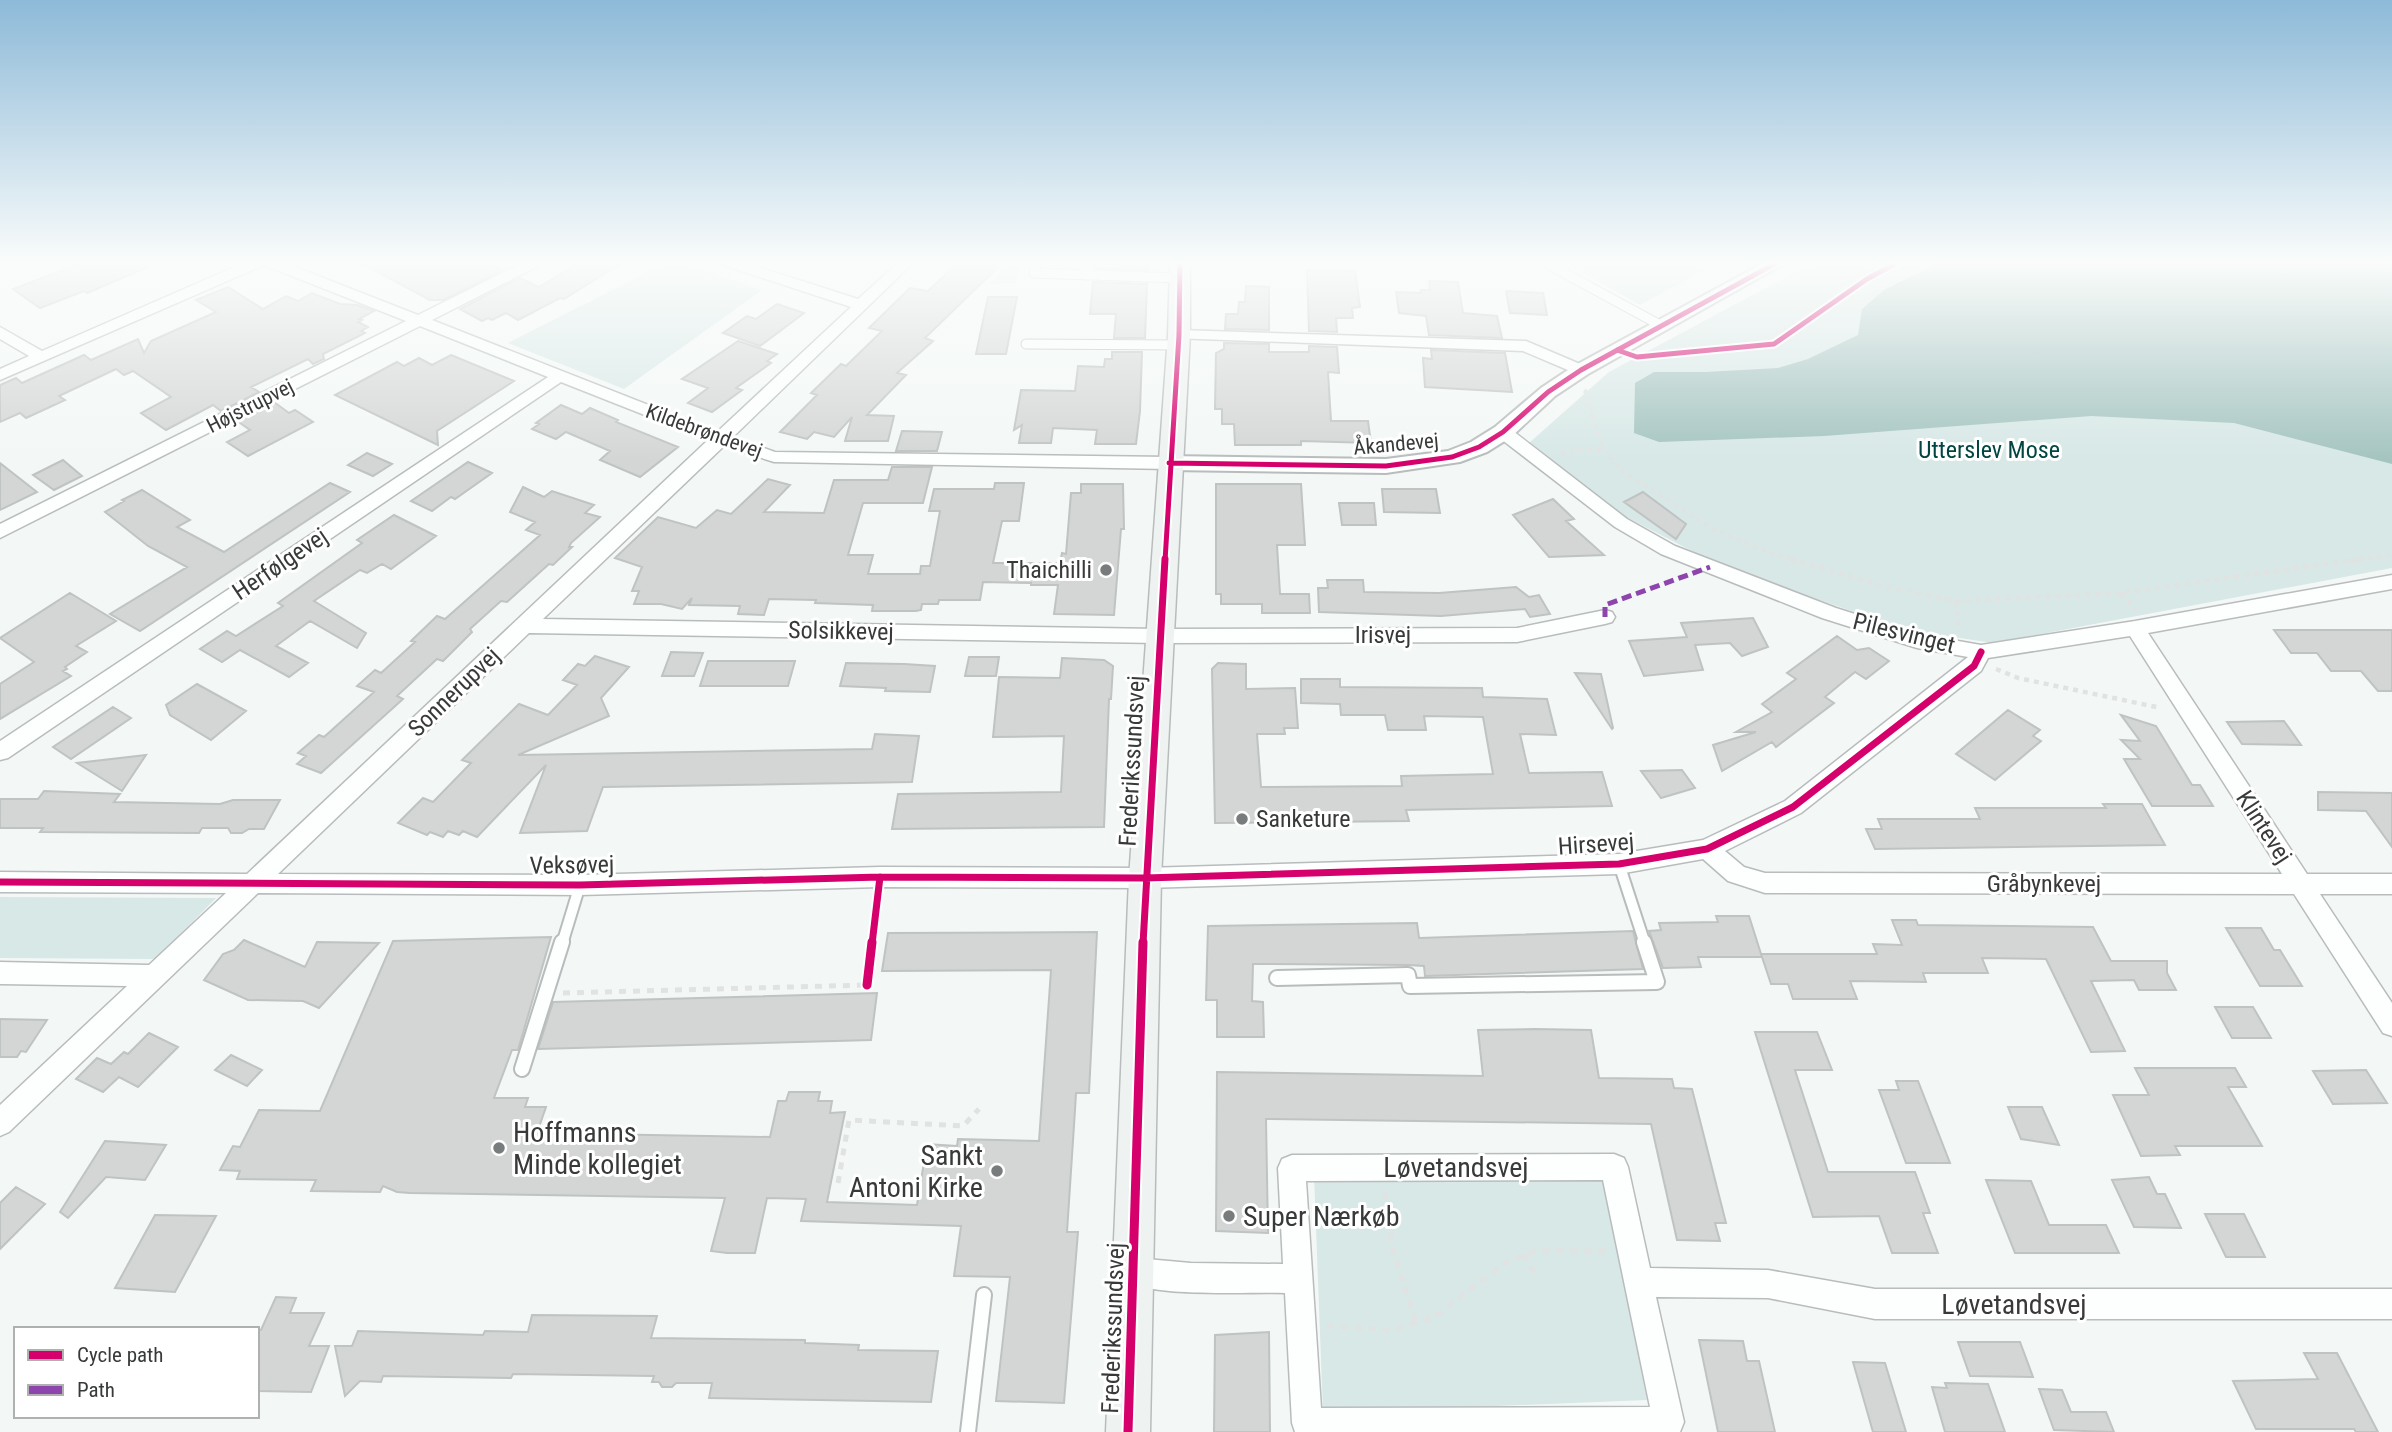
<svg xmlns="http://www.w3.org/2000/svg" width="2392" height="1432" font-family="'Roboto Condensed',sans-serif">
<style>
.green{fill:#d7e8e6}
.water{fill:#a4c4c0}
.building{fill:#d3d6d5;stroke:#bfc3c2;stroke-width:2}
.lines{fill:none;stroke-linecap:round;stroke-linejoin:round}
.service-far2-casing{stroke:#b9bcbc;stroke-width:11}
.service-far1-casing{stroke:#b9bcbc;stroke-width:14}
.service-casing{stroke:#b9bcbc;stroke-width:18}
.minor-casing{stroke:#b9bcbc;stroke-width:3}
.tertiary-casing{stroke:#b9bcbc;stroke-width:4}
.secondary-casing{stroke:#b9bcbc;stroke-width:3}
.path-far2{stroke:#e1e2e2;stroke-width:3.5;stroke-dasharray:4.5 4.5;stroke-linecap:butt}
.path-far1{stroke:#e1e2e2;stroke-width:4.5;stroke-dasharray:5 5;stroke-linecap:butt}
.path{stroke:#e1e2e2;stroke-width:5;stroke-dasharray:7 7;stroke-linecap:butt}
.service-far2{stroke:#fdfefe;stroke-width:9}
.service-far1{stroke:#fdfefe;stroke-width:10}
.service{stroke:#fdfefe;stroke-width:14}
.minor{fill:#fdfefe;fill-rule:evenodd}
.tertiary{fill:#fdfefe;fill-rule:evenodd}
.secondary{fill:#eef2f1;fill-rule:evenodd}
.quiet{stroke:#8e44ad;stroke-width:5;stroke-dasharray:10 5;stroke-linecap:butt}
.cycleway-far2-casing{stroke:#fff;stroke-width:9}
.cycleway-far1-casing{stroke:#fff;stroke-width:11}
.cycleway-casing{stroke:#fff;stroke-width:13}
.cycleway-far2{stroke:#d6006c;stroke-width:5}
.cycleway-far1{stroke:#d6006c;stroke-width:7}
.cycleway{stroke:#d6006c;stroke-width:9}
.poi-dot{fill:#797c7c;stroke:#fff;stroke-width:2.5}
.labels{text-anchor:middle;stroke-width:6;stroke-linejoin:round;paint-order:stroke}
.far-street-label{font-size:21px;fill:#383a3a;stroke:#fff}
.park-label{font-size:24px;fill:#014642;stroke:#fff}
.street-label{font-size:24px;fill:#383a3a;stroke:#fff}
.poi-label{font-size:24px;fill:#383a3a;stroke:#fff;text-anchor:end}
.near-poi-label{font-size:28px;fill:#383a3a;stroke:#fff;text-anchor:start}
.near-street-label{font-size:28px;fill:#383a3a;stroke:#fff}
</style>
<rect width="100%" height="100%" fill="#f3f8f7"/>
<path class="green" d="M669,261h7l86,29 -138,99 -116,-46z
M1011,261h19l-1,5 -8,2 -5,15 -26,1z
M1563,261h158l-81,44z
M1816,261h576v307l-399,75 -86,-13 -184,-63 -97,-50 -97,-74 80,-71z
M0,897l216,1 -60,61 -156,-1z
M1314,1175l291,4 42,221 -324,13z"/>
<path class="water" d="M1942,261h450v203l-158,-41 -143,-7 -267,20 -165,6 -25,-9 1,-50 19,-11h51l73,-4 30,-9 50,-24 4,-26 22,-19z"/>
<path class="building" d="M87,261h75l-75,32 -3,-2 -44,17 -27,-19z
M357,261h124l21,9 -59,30h-13z
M582,261h43l-61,38 -4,-1 -42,22 -12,-7 -14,7 -4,-2 -6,3 -22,-12 60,-31 19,9z
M960,261h13l25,6 -73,71 8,3 -36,32 9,2 -39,40 27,1 -6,25h-43l7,-24 -18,20 -20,-5 -7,7 -27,-7 37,-37 -6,-2 30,-29 5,2 36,-35 -13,-3 41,-40 18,3z
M1096,261h53l-1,9 -53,-2z
M1307,270l48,1 5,36 -8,1 1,10h-17l1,14 -28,-1z
M1429,281l29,1 5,31 34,3 5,22 -73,-3 -3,-19 -27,-3 -3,-21 25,1v-3h9z
M1093,282l54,2 -2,54h-31l2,-24h-26z
M1246,286l23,1v43l-44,-1 1,-15h12l1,-12h6z
M228,287l35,22 23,-13 12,5 14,-8 28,11 17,1 17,6 -15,8 3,1 -4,2 10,5 -7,4 4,2 -42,21 1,5 -11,5 -5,-5 -57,28 8,5 -38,19 -8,-6 -47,25 -25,-17 30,-16 -38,-26 -9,4 -8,-6 -57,27 6,4 -39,18 -6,-5 -20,9v-37l16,-7 6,5 62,-28 7,5 47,-21 6,14 7,-12 65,-29 -20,-12z
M1506,291l37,2 4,22 -37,-2z
M988,297h29l-11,57h-30z
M777,304l27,9 -44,33 -37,-13 24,-17 9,3z
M738,341l39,13 -10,7 4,2 -35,25 6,2 -30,22 -24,-9 20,-15 -26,-9z
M1224,343l45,1v8h40v-6l28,1 2,26 -11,-1 3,49h37l3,22 -70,-2v4h-66l-1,-21h-12v-15h-7l1,-56 8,-4z
M1431,350l74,3 7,39 -87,-5 -2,-29 9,1z
M1112,352h30l-2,59 -4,33h-41l2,-14 -44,-2 -2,15h-32l3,-18 -8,5 7,-40 54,1 3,-25 26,1 1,-8h7z
M451,355l63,26 -77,50 1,14 -103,-50 62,-33 7,4 15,-8 13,7z
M274,402l15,11 6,-3 18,12 -65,34 -21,-14 23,-12 -13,-9z
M561,405l21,9 8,-6 28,12 -2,2 62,25 -38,30 -40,-17 10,-9 -44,-19 -10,7 -24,-10 7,-5 -3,-1z
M902,431l40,1 -5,19h-41z
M367,453l25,11 -19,12 -25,-11z
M63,460l19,16 -28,14 -21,-15z
M468,462l24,11 -37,26 -4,-2 -19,14 -21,-10z
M0,463l37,29 -37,18z
M892,467h40l-9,36h-60l-15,52h25l-5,19h52l1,-8h9l10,-55h-11l5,-22h60l1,-6h29l-5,38h-17l-9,42h67l2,-10 4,1 5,-61h10v-9h42l1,45h-3l-7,86 -60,-1 4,-29h-27v-2l-48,-1 -3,18h-41l-1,4h-16l-1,6 -5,1h-44l1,-6 -58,-2 1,-3 -47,-1 -5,16 -26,-1 2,-8 -51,-1 3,-7 -10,11 -21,-5h-27l5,-13h-7l10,-24 -27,-9 43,-41 38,11 21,-18 14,4 37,-35 22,6 -26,27 60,1 10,-33h54z
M330,483l20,9 -210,139 -30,-17 77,-47 -39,-21 -43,-34 19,-11 -2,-1 20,-10 48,30 -13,7 47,25z
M1216,484h85l4,61h-28l3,49h29l1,19h-48v-9h-41v-10h-5z
M523,487l21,10 8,-6 42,14 -9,8 15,4 -29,26 -2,4h3l-19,18 -4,-1 -42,38 -6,-1 -31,28 2,3 -29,29 -6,-2 -40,37 6,3 -82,74 -24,-9 9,-8 -8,-3 21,-18 5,2 50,-45 -17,-6 18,-16 6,3 34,-31 -4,-1 26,-25 8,3 95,-84 -14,-5 9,-8 -25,-10z
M1382,489h54l4,24 -56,-1z
M1643,492l43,32 -10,15 -52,-37z
M1553,499l21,20 -8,2 38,34 -55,2 -36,-42z
M1339,503h35l2,22h-34z
M394,515l42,21 -45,33 -9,-5 -15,9 -7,-3 -46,31 52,32 -9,15 -47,-27 -34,25 32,17 -19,14 -49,-27 -18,12 -22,-13 27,-18 9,5 47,-30 -5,-3 84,-60 -5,-3z
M1327,580h36l1,12 75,1 77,-6 13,10 10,-2 11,19 -20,3 -5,-8 -84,7 -122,-4 -1,-24h10z
M70,593l46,28 -40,25 11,6 -22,15 2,2 -4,2 8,5 -71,43v-35l34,-22 -34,-24z
M1753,618l15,29 -26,9 -12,-13 -35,2 8,25 -59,6 -15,-35 58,-4 -6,-14z
M2274,630h118v61h-14l-17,-20h-30l-14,-18h-26z
M1837,636l20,14 12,-2 20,13 -23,18 -11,-7 -30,25 9,6 -58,44 -4,-5 -50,29 -9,-26 43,-13h-20l36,-20 -10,-8 34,-25 -9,-6z
M671,652l32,1 -9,23h-32z
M595,656l34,11 -28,31 8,18 -91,39 354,-6 3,-15 44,2 -7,46 -309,5 -16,44 -67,2 26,-68 -69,72 -14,-6 -4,4 -11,-4 -5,6 -13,-5 -3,3 -29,-12 25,-25 10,4 38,-39 -9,-3 57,-56 29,11 29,-30 -14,-5 15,-16 7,2z
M969,657h30l-3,19h-31z
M1062,658l42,2 9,6 -2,33h-2l-5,128 -212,2 6,-35 163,-2 3,-56 -71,1 6,-60 61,1z
M708,661h87l-7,25h-88z
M846,663l58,1 31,2 -5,26 -45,-1 1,-3 -46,-2z
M1218,663l28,1v25l49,-1 3,40h-14l1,6h-28l4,53 141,-1 -1,-10 92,-2 -10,-57 -59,-1 2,14h-38l-3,-15h-44l-1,-11 -39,-1v-24h39v8l142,1 1,9 64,2 9,36 -36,-1 9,39 73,-1 10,34 -206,4 3,11 -194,2 -3,-154z
M1575,673l26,1 12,54 -1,1z
M197,684l49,27 -35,29 -41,-25 -4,-10z
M113,707l18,11 -60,41 -18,-12z
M2008,710l32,20 -7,6 8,5 -46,39 -39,-26z
M2121,715l35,11 36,59h8l13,21h-61l-28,-47h16l-19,-19 19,1z
M2284,721l17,24 -59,-1 -15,-22z
M146,755l-24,36 -45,-28z
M1682,770l13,18 -34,10 -20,-27z
M44,791l76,3 -6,8 106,2 13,-4h47l-16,29h-15l-7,4h-11l-3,-5h-26l-3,5 -159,-1 3,-4h-43v-29h38z
M2318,792l74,1v54l-26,-36 -48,-1z
M2103,804h39l23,41 -290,4 -9,-20h16l-4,-10h102l-5,-11h131z
M1716,916h33l13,41h-64l3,10 -38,1 -14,-37 12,-1 -2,-7 59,-1z
M1892,920h24l2,5 175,2 18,34h56v12l9,17h-37l-5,-10 -43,1 34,70 -34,1 -45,-93 -64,-1 6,15h-65l3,9 -76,-1 7,18h-64l-5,-15h-17l-10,-30h116l-4,-10 29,1z
M1417,923l2,15 214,-7 10,38 -218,7 -1,-10 -16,-1 -155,-1 -1,37 11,1 1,35h-47v-37h-11l2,-74z
M2226,928h35l13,22h6l22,36h-42z
M1097,932l-8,161h-13l-1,17 -8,122h11l-14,171 -68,-2 14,-124 -56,-1 7,-50 -160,-5 5,-22 -39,-1 -12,55h-28l-16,-2 14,-53 -315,-5 -13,-1 -14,-6 -3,6 -69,-1 5,-11 -79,-1 3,-8 -20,-1 13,-24 7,1 19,-37 61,1 73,-170 158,-4 -33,113h-6l-18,48h34l-3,9h21l-9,26 233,4 8,-36h8l3,-9h31l-2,9h14l-2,12 15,-1 -18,90 90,3 10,-61 30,2 1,-7 81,2 12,-171 -169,1 6,-38z
M244,940l61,27 12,-25 62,1 -60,65 -16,-7 -55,-1 -44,-20 19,-26 11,-4z
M877,993l-6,47 -333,9 15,-47z
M2215,1007h38l18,31h-39z
M0,1019l47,1 -21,32 -5,-1 -4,6h-17z
M1535,1029l56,1 8,48 73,1 2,9 18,1 34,134h-11l5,18 -43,-1 -26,-116 -385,-5 2,114 -52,-2 1,-159 266,4 -5,-46z
M1755,1032h62l15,38h-37l33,102h87l15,41h-7l15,40h-46l-13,-37 -66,1z
M149,1033l29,14 -40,40 -19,-10 -16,15 -27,-13 21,-21 14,6 13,-12 4,2z
M231,1055l31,15 -15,16 -32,-16z
M2135,1068h100l11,19h-18l34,59h-87l5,9 -39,1 -28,-61h36z
M2366,1070l21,33 -54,1 -20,-33z
M1896,1081h22l32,82h-44l-27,-73h20z
M2008,1107h34l17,38 -38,-6z
M105,1141l61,4 -21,35 -39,-3 -38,41 -8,-6z
M2149,1177l8,17h8l16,34 -47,-1 -22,-47z
M1986,1180l45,1 18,44h57l13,28h-104z
M16,1187l29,17 -45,45v-46z
M2205,1214h39l21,43h-39z
M155,1215l61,1 -41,76 -60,-4z
M276,1297l20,1 -6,15h34l-15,33h20l-18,46 -54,-1v-61h4z
M532,1315l125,1 -6,22 154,2v3l54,2 -1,5 80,1 -7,51 -222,-4 3,-15h-36l-4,4h-10l-3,-5h-7l2,-6 -141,-2 -2,4 -128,-2 -2,6 -21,-1 -15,15 -10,-50h17l6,-15 125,4 2,-4 43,1z
M1269,1332l1,100h-56l1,-97z
M1699,1340l44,1 4,20h12l16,71h-57z
M1958,1342h62l13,35 -63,-1z
M2304,1353h33l41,79h-22l-2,-3h-98l-23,-48 85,-2z
M1853,1362l32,1 21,69h-33z
M1945,1383l43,1 17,48h-60l-13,-45 15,1z
M2039,1389l23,1 9,22h35l8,20 -60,-2z"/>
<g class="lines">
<defs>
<path id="service-far2" d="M1036,261l-2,12 145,5
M1542,261l118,64
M1086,275l2,-14
M1026,344l152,1"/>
<path id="service-far1" d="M1619,864l26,80
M562,944l18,-59"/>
<path id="service" d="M1277,978l131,-3 2,11 247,-4 -13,-40
M522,1069l40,-127
M968,1432l16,-137"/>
<path id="minor" d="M248,261h32l138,54 108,-54h18l-2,3 -110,56 285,112 134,-125 -131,-43 -2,-3h21l119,38 42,-38h15l-182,176 42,15 394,5 9,6 -9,6 -395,-7 -50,-16 -181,173 616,10 358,-1 88,-18 7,2 3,5 -3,5 -7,2 -88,18 -358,1 -630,-10 -251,241 302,1 300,-8 265,1 474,-14 84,-14 82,-39 183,-144 -51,-9 -95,-30 -161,-64 -46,-27 -118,-91 -3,-4 3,-4h12l118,91 48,27 161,62 82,26 63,11 154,-24 257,-46v14l-244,44 159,241h85v20h-72l72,109v33l-9,-3 -89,-139 -529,-1 -37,-12 -25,-22 -84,15 -474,14 -265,-1 -300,8 -322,-2 -249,239 -9,4v-31l127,-119 -127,-2v-22l149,3 77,-72 -226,-1v-20l247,2 461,-434 -147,-58 -553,376 -8,2v-19l548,-364 -128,-51 -420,212v-14l406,-203 -142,-56 -264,115v-11l29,-13 -29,-17v-12l42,24zM2130,636l152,238 -517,-1 -21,-6 -19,-16 76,-38 180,-142 7,-13z
M1179,330l347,11 61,26 2,3 -8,5 -6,-2 -52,-22 -350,-13 -2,-3z
M1614,1154l10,4 4,9 22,101 118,2 107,19h517v30h-517l-107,-21 -112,-1 28,125 -4,10h-385l-3,-9 -7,-130c-41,-1 -124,4 -160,-11l-4,-10 4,-10 10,-4 56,5 92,1 -5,-96 4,-9 10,-4zM1603,1180l47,227 -329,1 -15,-227z"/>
<path id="tertiary" d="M1767,261h22l-201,113 -33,22 -44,41 -24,15 -27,10 -74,11 -217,-3 -8,-2 -3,-5 3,-5 8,-2 217,3 62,-8 23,-9 24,-15 46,-39 33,-22z"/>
<path id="secondary" d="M1170,261h20v74l-29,543 -11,554h-44l23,-554 39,-543z"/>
</defs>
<use href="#service-far2" class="service-far2-casing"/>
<use href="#service-far1" class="service-far1-casing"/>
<use href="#service" class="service-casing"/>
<use href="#minor" class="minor-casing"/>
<use href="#tertiary" class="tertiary-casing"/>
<use href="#secondary" class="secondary-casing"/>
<path class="path-far2" d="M1661,355c34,-15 71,-4 105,-17 21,-8 36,-24 53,-37 20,-15 42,-28 64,-40
M1587,390l-2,2 17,54 19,24 90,58 56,24 30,9
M1561,454l19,-5 24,1
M2350,561l42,-6"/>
<path class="path-far1" d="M1791,559l88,26 77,16 164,-8 242,-34
M2121,593l15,17
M1956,601l3,30
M1996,669l22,9 143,30"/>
<path class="path" d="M563,993l304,-8
M838,1183l11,-63 114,6 16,-17
M1385,1192l7,55 24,76
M1525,1254l12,26
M1327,1326l66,4 41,-13 71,-54 29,-12h73"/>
<use href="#service-far2" class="service-far2"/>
<use href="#service-far1" class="service-far1"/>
<use href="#service" class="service"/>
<use href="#minor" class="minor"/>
<use href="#tertiary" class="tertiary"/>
<use href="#secondary" class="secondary"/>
<path class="quiet" d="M1605,617v-12l105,-38"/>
<defs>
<path id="cycleway-far2" d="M1617,350l20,7 137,-13 93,-65 33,-18
M1169,463l217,3 66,-9 27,-10 24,-15 45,-40 33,-22 199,-109
M1165,561l14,-226 1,-74"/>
<path id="cycleway-far1" d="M0,882l580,3 300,-8 265,1 474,-14 88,-15 86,-42 181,-141 7,-14
M872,944l8,-67
M1143,944l22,-385"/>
<path id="cycleway" d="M867,985l5,-43
M1128,1432l15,-490"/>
</defs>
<use href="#cycleway-far2" class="cycleway-far2-casing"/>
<use href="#cycleway-far1" class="cycleway-far1-casing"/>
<use href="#cycleway" class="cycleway-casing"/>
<use href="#cycleway-far2" class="cycleway-far2"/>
<use href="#cycleway-far1" class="cycleway-far1"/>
<use href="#cycleway" class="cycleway"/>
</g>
<linearGradient id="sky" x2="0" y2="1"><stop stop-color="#8dbad8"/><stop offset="0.57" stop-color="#fafcfb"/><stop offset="1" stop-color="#fafcfb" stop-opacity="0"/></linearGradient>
<rect width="2392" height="461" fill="url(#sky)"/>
<g class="poi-dot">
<circle cx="1106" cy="570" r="7"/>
<circle cx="1242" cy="819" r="7"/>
<circle cx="499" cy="1148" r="7"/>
<circle cx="997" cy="1171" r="7"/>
<circle cx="1229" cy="1216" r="7"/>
</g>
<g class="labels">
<g class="far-street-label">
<text transform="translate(250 406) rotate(-27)" y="7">Højstrupvej</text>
<text transform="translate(704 431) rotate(20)" y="7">Kildebrøndevej</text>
<text transform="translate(1396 444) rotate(-5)" y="7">Åkandevej</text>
</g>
<g class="park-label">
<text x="1989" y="458">Utterslev Mose</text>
</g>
<g class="street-label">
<text transform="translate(280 564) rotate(-34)" y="8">Herfølgevej</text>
<text transform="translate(841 631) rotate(1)" y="8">Solsikkevej</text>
<text transform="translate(1904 633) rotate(14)" y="8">Pilesvinget</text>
<text x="1383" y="643">Irisvej</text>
<text transform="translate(454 692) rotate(-44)" y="8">Sonnerupvej</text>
<text transform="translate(1132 761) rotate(-87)" y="8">Frederikssundsvej</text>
<text transform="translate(2264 827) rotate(57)" y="8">Klintevej</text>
<text transform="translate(1596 844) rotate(-4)" y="8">Hirsevej</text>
<text transform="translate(572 865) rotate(-1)" y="8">Veksøvej</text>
<text x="2044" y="892">Gråbynkevej</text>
<text transform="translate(1113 1328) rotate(-88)" y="8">Frederikssundsvej</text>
</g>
<g class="poi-label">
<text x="1092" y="578">Thaichilli</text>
<text x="1256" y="827" text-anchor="start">Sanketure</text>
</g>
<g class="near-poi-label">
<text x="513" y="1142">Hoffmanns<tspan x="513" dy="32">Minde kollegiet</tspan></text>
<text x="983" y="1165" text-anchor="end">Sankt<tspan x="983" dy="32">Antoni Kirke</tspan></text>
<text x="1243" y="1226">Super Nærkøb</text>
</g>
<g class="near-street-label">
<text x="1456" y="1177">Løvetandsvej</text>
<text x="2014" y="1314">Løvetandsvej</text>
</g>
</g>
<rect x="14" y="1327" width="245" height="91" fill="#ffffff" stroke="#afb0b0" stroke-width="2"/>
<rect x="28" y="1350" width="35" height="10" fill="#d6006c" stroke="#afb0b0" stroke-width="2"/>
<text x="77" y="1362" font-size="21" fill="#383a3a">Cycle path</text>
<rect x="28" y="1385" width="35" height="10" fill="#8e44ad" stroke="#afb0b0" stroke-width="2"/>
<text x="77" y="1397" font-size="21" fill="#383a3a">Path</text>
</svg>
